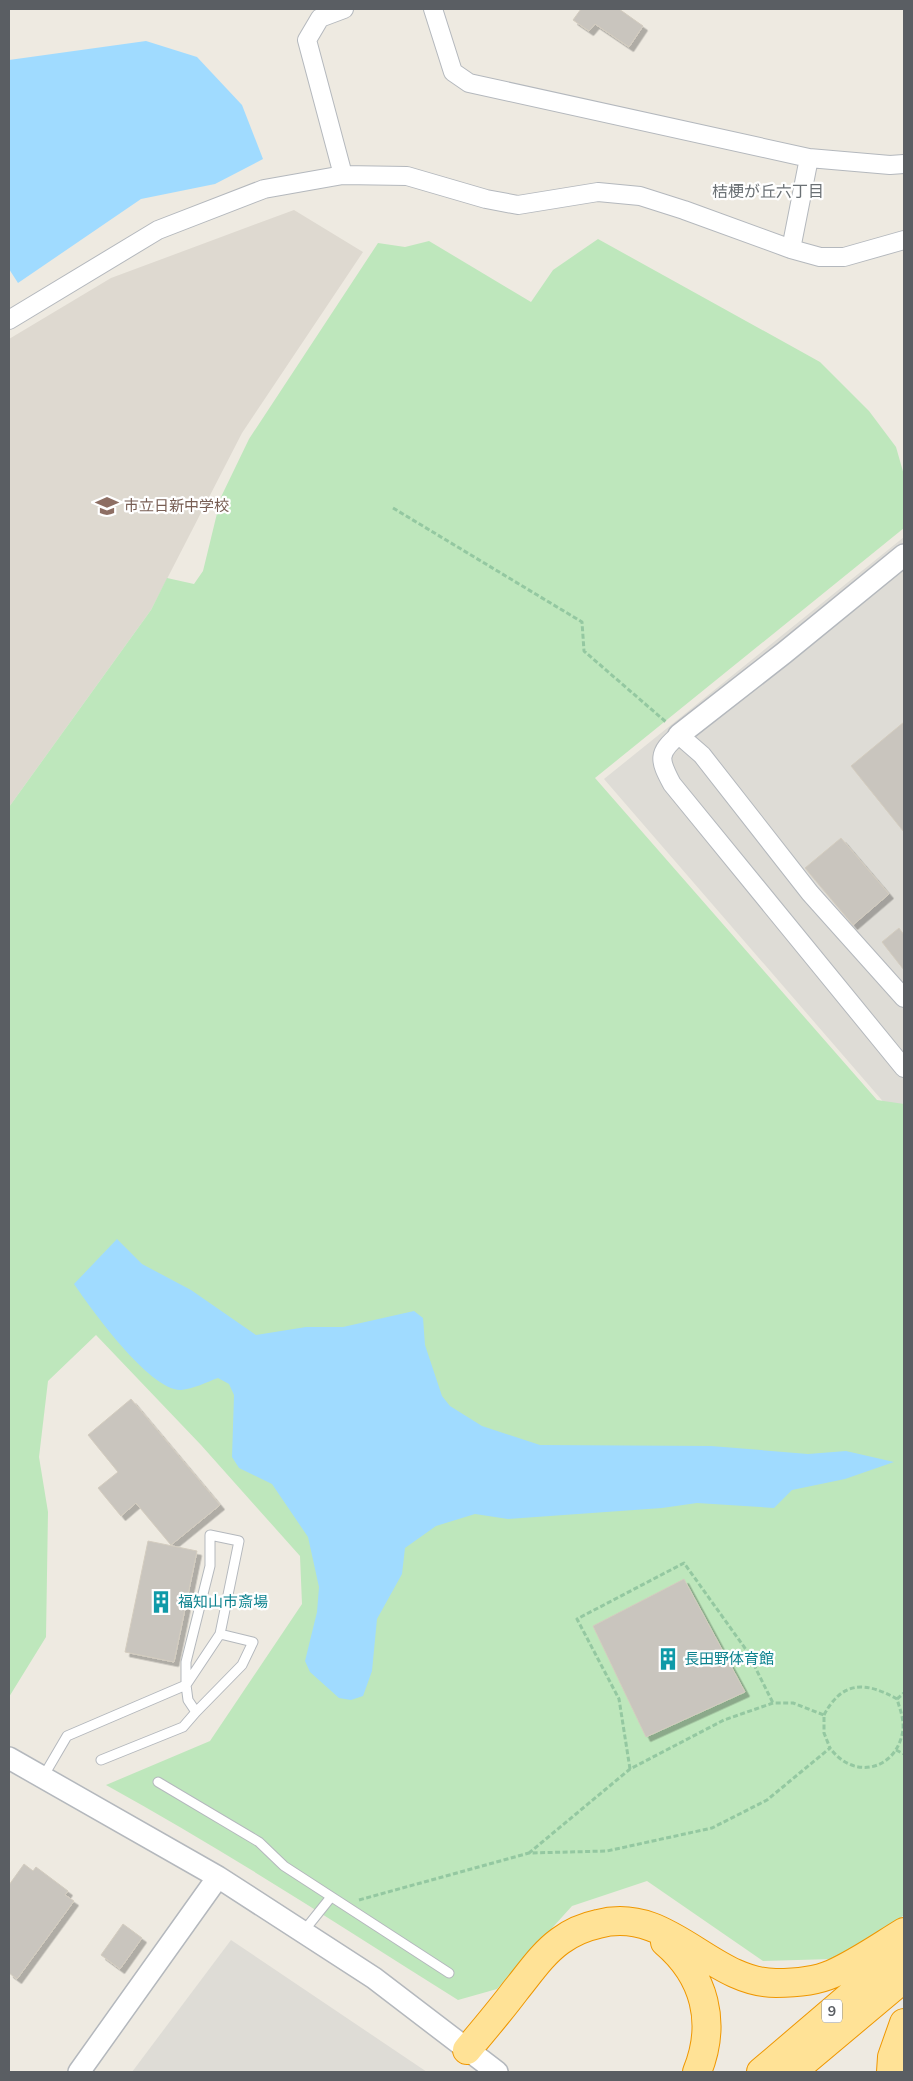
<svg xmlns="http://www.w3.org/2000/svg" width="913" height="2081" font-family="Mulish,'Noto Sans JP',sans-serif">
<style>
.industrial{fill:#dedcd6}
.education{fill:#ded9d0}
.green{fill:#bee7bc}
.water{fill:#a0dbff}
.building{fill:#c9c5be;stroke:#d3ccbf;filter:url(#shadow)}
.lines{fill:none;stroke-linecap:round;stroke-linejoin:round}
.service-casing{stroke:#b4b8bd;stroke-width:11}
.minor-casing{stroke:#b4b8bd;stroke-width:20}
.tertiary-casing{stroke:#b4b8bd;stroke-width:24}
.trunk-casing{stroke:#ef9700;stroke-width:30}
.path{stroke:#94c8a1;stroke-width:3;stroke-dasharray:5 2.5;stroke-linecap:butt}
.service{stroke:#fff;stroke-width:9}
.minor{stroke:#fff;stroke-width:18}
.tertiary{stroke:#fff;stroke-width:21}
.trunk{stroke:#ffe296;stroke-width:28}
.labels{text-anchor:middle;stroke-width:4.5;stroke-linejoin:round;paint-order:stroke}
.shield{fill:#fff;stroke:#8c8e92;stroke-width:1}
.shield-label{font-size:14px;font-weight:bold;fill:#5a5e63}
.education-label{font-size:15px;fill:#785e54;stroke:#fff;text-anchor:start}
.culture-label{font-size:15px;fill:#0d838f;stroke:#fff;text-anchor:start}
.neighbourhood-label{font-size:16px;fill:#6b7175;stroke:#fff}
</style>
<defs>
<filter id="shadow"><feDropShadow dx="4.5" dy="4.5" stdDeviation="0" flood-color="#0004"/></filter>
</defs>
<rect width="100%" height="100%" fill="#eeeae1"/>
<path class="industrial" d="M904,537v567l-11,9 -289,-334z
M231,1940l196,132h-295z"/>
<path class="education" d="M294,210l69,42 -121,181 -91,177 -142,197v-468l102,-61z"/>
<path class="green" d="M598,239l222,123 49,49 27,36 8,28v53l-309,250 282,322 27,4v811l-12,10 -60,34 -69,2 -116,-80 -75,25 -75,83 -39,11c-116,-73 -232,-149 -352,-215l104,-44 92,-137 -2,-48 -99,-111 -105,-110 -48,46 -9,76 9,55 -2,125 -37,60v-890l142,-197 16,-32 27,6 9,-13 18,-74 28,-58 129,-196 27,4 24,-6 102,61 22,-32z"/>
<path class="water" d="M146,41l51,16 45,48 21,54 -48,25 -74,15 -123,84 -9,-14v-209z
M117,1239l25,25 49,26 65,45 50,-8h37l71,-16 9,7 2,27 17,51 8,10 32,20 58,19 171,1 97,8 38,-3 48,11 -49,17 -53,11 -18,18 -77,-5 -35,5 -154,11 -33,-5 -39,12 -31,22 -3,26 -25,45 -5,52 -9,25 -12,4 -12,-2 -29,-26 -5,-11 12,-49 2,-25 -11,-50 -36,-53 -33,-16 -7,-11 2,-62 -5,-11 -11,-6c-11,4 -25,11 -37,12 -31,1 -90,-81 -107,-106z"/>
<path class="building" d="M581,9h38l24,17 -14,21 -34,-23 -6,7 -16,-11z
M904,722v110l-53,-66z
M841,838l48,56 -36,31 -48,-57z
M899,928l5,7v35l-22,-28z
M131,1399l89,106 -49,40 -35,-42 -15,13 -23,-28 20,-16 -30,-37z
M148,1541l49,10 -23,111 -49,-10z
M684,1579l61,113 -99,45 -53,-111z
M24,1864l9,7 3,-4 32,24 -3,4 9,6 -57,78 -8,-6v-88z
M123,1924l19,14 -22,31 -19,-14z"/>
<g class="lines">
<defs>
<path id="service" d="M186,1685v-23l24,-96v-31l29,6 -19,93
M186,1685l34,-51 33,8 -11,23 -46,47
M43,1777l24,-41 119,-51 2,15 8,12 -13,15 -82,33
M158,1782l101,60 25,24 165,107
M303,1932l28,-35"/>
<path id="minor" d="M433,9l20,63 16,11 340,75 81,7 14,-1
M343,175l-36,-135 13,-22 24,-9
M791,249l18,-91
M9,320l149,-90 106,-41 79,-14 64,1 79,23 32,6 80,-13 42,4 44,14 107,39 29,8h24l60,-17
M904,998l-94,-105 -108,-138 -23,-20c-22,18 -20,25 -7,49l232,284"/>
<path id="tertiary" d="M679,735l105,-82 120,-98
M9,1758l209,119 156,101 123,94
M79,2072l139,-195"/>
<path id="trunk" d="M665,1942c40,34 52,81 32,130
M467,2050c16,-19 33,-39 48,-59 14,-17 27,-37 45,-50 12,-9 24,-14 38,-17 71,-19 112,59 178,59 17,0 40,-2 56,-9 25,-11 49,-28 72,-42
M761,2072l143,-122
M792,2072l112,-94
M891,2072l1,-15 12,-34"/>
</defs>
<use href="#service" class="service-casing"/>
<use href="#minor" class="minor-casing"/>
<use href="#tertiary" class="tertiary-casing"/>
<use href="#trunk" class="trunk-casing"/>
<path class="path" d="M393,508l189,114 2,29 82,71
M897,1699l7,-6
M824,1715c18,-34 41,-34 73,-16 3,10 7,20 6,31 -6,40 -49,51 -73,18
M896,1750l8,4
M630,1769l-11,-70 -42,-80 107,-56 63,88 26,52
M359,1900l170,-47 78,-2 105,-23 55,-28 63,-52 -6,-15v-18l-31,-12h-20l-49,17 -94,49 -101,84"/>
<use href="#service" class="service"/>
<use href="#minor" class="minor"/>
<use href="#tertiary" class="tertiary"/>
<use href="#trunk" class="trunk"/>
</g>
<defs>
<symbol id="school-bare" viewBox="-9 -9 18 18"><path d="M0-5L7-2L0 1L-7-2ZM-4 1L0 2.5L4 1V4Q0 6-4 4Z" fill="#8d6e63" stroke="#fff" stroke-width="2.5" paint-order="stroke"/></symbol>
<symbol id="building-bare" viewBox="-9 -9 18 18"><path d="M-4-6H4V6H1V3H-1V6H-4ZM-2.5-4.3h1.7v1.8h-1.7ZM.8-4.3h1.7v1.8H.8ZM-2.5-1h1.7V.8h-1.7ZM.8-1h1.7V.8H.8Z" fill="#0f9aa8" stroke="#fff" stroke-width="2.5" paint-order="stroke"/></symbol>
</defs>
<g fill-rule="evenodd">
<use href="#school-bare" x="91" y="490" width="32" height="32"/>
<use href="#building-bare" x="145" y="1586" width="32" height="32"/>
<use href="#building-bare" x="652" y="1643" width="32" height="32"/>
</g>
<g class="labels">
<rect class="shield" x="822" y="1999.5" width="20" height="23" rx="4"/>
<g class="shield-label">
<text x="832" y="2016">9</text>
</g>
<g class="education-label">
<text x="124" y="511">市立日新中学校</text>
</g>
<g class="culture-label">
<text x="178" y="1607">福知山市斎場</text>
<text x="684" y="1664">長田野体育館</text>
</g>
<g class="neighbourhood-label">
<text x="768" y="197">桔梗が丘六丁目</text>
</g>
</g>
<rect width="913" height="2081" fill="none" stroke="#5a5e63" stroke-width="20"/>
</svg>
